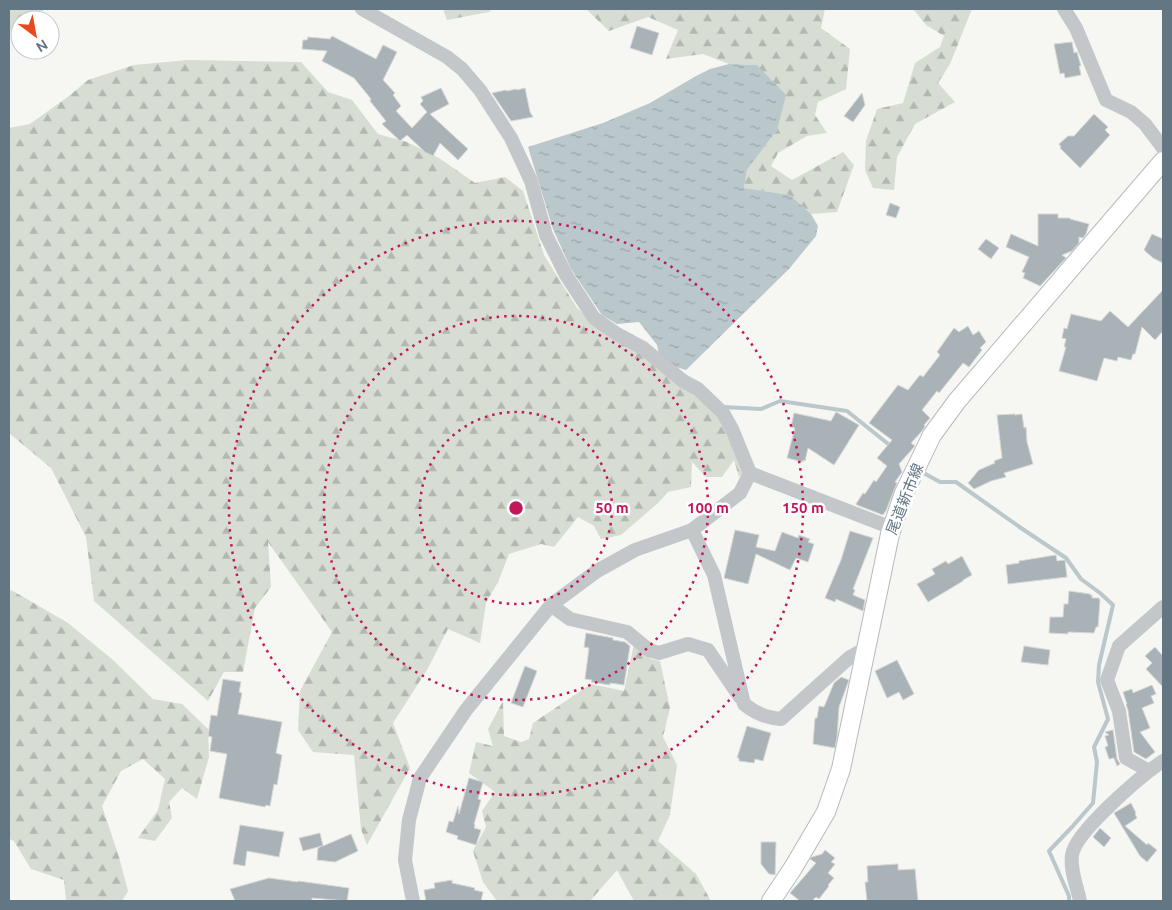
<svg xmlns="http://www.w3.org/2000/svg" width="1172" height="910" font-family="Ubuntu,'Noto Sans JP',sans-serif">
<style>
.forest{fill:url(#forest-firs)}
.water{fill:url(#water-ripples)}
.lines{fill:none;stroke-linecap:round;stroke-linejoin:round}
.stream{stroke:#bac7cb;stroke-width:4}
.building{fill:#a9b2b7;stroke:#d7d7d4}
.major-casing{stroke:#b6babe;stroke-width:20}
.minor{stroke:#c3c7ca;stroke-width:14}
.major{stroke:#fff;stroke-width:18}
.ring{fill:none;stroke:#c2185b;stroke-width:2.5;stroke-dasharray:2.5 5}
.labels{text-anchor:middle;stroke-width:5;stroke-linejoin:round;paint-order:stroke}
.street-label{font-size:15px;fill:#637684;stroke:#fff}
.centre{fill:#c2185b;stroke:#fff;stroke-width:2.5}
.ring-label{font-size:15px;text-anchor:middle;font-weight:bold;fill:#c2185b;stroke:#fff;stroke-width:5;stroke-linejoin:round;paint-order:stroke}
</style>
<defs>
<pattern id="forest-firs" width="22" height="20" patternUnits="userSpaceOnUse" patternTransform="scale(1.25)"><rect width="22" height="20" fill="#d7ddd3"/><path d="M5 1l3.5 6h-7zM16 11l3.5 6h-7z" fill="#b2b8b1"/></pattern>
<pattern id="water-ripples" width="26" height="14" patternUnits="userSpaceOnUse" patternTransform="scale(1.25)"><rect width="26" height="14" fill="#bac7cb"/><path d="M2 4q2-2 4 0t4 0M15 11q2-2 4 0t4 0" fill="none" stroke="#9ba6aa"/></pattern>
</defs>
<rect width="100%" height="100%" fill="#f6f6f2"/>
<path class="forest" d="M9,9h37l-19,11h-7v4l-9,5 -2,7z
M443,9h49l-3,3 -42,8z
M586,9h239l-4,19 29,21 -4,40 -28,13 -3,13 12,18 -20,3 -29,17 -7,13 21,14 51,-28 11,13 -17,47 -26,2 -21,-19 -46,-7 3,-18 30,-40 -20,-65 -28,-1 -26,-10 -37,5 12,-29 -30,-13 -39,14z
M913,9h59l-22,55 -12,19 17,19 -40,22 -18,33 -3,33 -21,-2 -8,-18 1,-29 11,-32 26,-6 12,-40 25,-16 4,-11 -18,-11z
M188,60l113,2 27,30 24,8 26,34 29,8 32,16 36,25 30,-6 18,14 21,64 33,53 35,29 45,25 45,34 49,68 -12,13 -5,-17 -12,17h-16l-14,-15 -1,25 -23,5 -10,11 -37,32 -20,4 -7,-13 -16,-9 -24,30 -13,-3 -32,10 -11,28 -12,21 -6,40 -32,-14 -21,41 -34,53 17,45 -43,77 -6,-16 -7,-74 -41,-3 -15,-22 2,-39 32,-59 -64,-90 3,45 -16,21 -12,64h-19l-16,29 -114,-100 -8,-64 -35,-69 -42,-35v-305l21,-4 39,-28 19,-16 46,-15z
M9,590l4,1 55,32 45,37 40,39 29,5 26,25 1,28 -12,42 -15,-11 -13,14 3,16 -17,23 -17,-3 20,-28 7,-31 -22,-20 -22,12 -19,35 17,51 9,34 -6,10h-56l-2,-21 -33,-11 -17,-28 -5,-2z
M634,644l17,15 9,2 10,47 -7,29 14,28 -7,50 -12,26 38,33 15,27h-77l-17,-31 -27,31h-93l-14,-19 -10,-31 13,-24 -4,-16 13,-19 -26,-19 7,-31 17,4 -5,-17 15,-28 1,35 17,6 8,-3 4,-16 58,-39 33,7z"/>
<path class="water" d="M729,64l28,1 29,30 -9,35 -30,40 -3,18 46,7 21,19 7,12 -2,10 -27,33 -103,101 -25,-8 -4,-17 -18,-23 -22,2 -15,-9 -31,-46 -18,-40 -25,-82 75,-24 47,-20 46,-27 14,-7z"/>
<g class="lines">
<path class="stream" d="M724,407l37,2 19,-8 67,10 45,36
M920,471l20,11h16l65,46 45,30 15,21 19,14 13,12 -14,60 -1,17 10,37 -14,28 3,15 -4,41 -21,24 -23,24 20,45v5"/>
</g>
<path class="building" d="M637,26l22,7 -7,22 -22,-7z
M332,36l44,23 7,-14 14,7 -14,28 12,13 -2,2 8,11 -5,5 16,17 15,-16 -7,-8 3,-3 -2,-4 20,-9 8,16 -19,10 38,35 -10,11 -18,-17 -7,13 -8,-4 -18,-17 -7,6 -18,-17 4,-3 -16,-20 1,-2 -17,-21 -32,-17 5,-10 -25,-2 1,-9h4l1,-3 22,2z
M1072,42l2,11 3,-1 1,4 3,10h-2l2,9 -16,3 -1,-5 -4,1 -6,-30z
M525,88l5,24 3,5 -22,4 -19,-28 14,-3 1,1 9,-2 1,1z
M862,93l3,12 -12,17 -9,-6z
M1094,114l14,13 -3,3 5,5 -30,33 -20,-20 1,-1 -2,-3 9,-8h6z
M890,203l10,4 -4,11 -10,-3z
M1038,214h20v4h12v1l19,5 -3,10 -3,4 -4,-1v6l-7,8 -10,4 4,3 -26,28 -17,-8 2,-5 -3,-1 7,-15 -23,-10 5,-13 27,12z
M1152,234l11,5v24l-10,-5 -9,-8z
M986,239l13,9 -8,11 -13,-10z
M1163,290v41l-8,9 -13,-13 -7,27h-2l-2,6 -13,-3 -1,4 -13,-3 -7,23 -38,-10 7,-24h-2l2,-8 -4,-1 2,-10 3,1 4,-15 30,7 9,-10 18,16z
M968,326l5,9 6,-4 7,11 -6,6 2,2 -13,17 -6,-4 -24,30 -2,-2 -15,19 8,8 -6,7 1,1 -3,5 -11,12 4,3 -16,18 3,8 -7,10 2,1 -10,25v1l-4,6 -26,-10 -1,-1 7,-11 2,1 9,-14 2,2 11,-16 -10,-8 15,-18 -23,-17 29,-38 10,5 12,-15 3,2 17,-22 -3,-3 17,-24 5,4z
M836,412l23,13 -25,40 -26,-17 -3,13 -2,-1v2l-16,-4 8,-30 -4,-1 3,-14 37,8z
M1015,414v1l7,-1 2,14 2,-1 1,15 6,22 -29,9 2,4 -15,4 -17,8 -6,-6 11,-13 16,-7 -1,-2 8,-3 -5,-43z
M735,530l24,5 -3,12 19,4 7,-19 16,6 1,-3 11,4 -2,3 6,2 -6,18 -12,-4 -6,12 -34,-16 -8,30 -24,-6z
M850,531l23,7 -20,51 2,1 -2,5 12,5 -2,11 -27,-12 -1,3 -10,-4 16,-38z
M1056,555l1,6 8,-1 2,17 -59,7 -2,-19 13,-2v-2z
M962,556l10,19 -9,5v1l-35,21 -11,-18 18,-10 -3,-5 14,-8 2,3z
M1069,591l21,3v1h2v3h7l1,2 -2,27h-2l-2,6 -26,-1v2l-19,-1 1,-16h13l1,-13h4z
M586,633l27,5v2l12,2 5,4 -6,39 -14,-2v2l-19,-3 1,-2 -7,-1 4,-31 -5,-1z
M1024,646l26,4 -2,15 -27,-3z
M1155,647l7,8 1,-2v34l-17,-18 6,-6 -7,-7z
M897,660l17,34 -11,6 -4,-8 -12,6 -12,-27z
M525,666l12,5 -14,36 -12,-4z
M841,677l8,3 -10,27 -2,30 -2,11 -22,-4 2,-26h2l2,-12 5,1 10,-24z
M223,679l18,3 -2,10 3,1 -4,21 44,8 -6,31 6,2 -5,30 -3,-1 -4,22 -4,-1 -1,2 -46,-9 8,-44 -17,-3 2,-14 -4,-1 3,-21 6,1z
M1152,685l4,9 -5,2 3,7 -12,5 8,20 -10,4 15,20 -9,7 -12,-7 -6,-42 -2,-6h1l-4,-12 9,-3 1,4z
M747,726l24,7 -8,28 -8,-2 -1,4 -15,-2v-3h-2z
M1113,730l4,29 3,5 -3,2 -3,-8 -5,1 -4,-12 3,-1 -3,-10 4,-1 -4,-3z
M469,778l14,4 -5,17 3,1 -7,24 1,1 -1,3 7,2 -5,15 -19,-6 1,-3 -12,-4 3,-11 4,1 5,-16 1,8z
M1131,803l5,10 -1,1 2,4 -12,8 22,19 1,-2 9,7 -10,12 -7,-6 -26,-43z
M240,825l44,7 -5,25 -32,-6 -2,15 -12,-2z
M1100,828l11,10 -7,9 -11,-10z
M320,833l3,13 28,-12 7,17 -23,11 -18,-2 1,-12 4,-2 -19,5 -4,-13z
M761,842h15l-1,33 -6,-1 -8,-10z
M825,850l10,8 -4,4 4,2 -7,9 6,5 -6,7 1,1 -10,13 -3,-2 -4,4h-12l-10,-8 26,-30 -6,-4 2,-2 10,-3z
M898,864v6l17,-1 3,32h-51l-2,-19h3l-1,-16z
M269,878l29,4v-1l51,7 -2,13 -35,-3v3h-77l-5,-12z
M452,880v3l23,5 -1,2 9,2 -2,9h-55l-2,-11 11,-2 -1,-5z"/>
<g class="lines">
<defs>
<path id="major" d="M771,901l22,-33 33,-56 15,-43 49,-235 14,-41 28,-58 25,-34 206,-240"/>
</defs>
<use href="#major" class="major-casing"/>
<path class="minor" d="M362,9l85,48 15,12 18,21 31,48 20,43 15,54 20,40 28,43 23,16 26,14 40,33 15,8 25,24 9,16 18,44 142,55
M1064,9l12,19 30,72 25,12 14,12 18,24
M692,530l22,45 30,129c11,9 22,14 37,15l69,-62 9,-5h6
M551,605l19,14 57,13 22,18 10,3 29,-9 20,6 32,47
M1149,771l-23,-13 -7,-47 -12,-31 12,-34 44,-39
M413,901l-8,-41 4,-40 11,-42 46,-68 85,-105 46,-34 38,-21 57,-20 48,-37 10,-20
M1080,901c-3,-15 -10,-30 -8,-46 3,-23 70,-80 91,-94"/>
<use href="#major" class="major"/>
</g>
<g class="ring">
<circle cx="516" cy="508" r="96"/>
<circle cx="516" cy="508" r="192"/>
<circle cx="516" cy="508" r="287"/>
</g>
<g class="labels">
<g class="street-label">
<text transform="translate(905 499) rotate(-68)" y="5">尾道新市線</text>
</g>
</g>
<circle cx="516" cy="508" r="8" class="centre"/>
<g class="ring-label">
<text x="612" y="513">50 m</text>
<text x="708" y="513">100 m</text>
<text x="803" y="513">150 m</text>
</g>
<rect width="1172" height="910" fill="none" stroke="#637684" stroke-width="20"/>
<g transform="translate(35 35) rotate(148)"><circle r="24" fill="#ffffff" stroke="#c1c8ce"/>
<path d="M0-4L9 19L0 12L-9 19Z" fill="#e9491e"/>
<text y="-8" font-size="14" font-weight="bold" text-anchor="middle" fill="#637684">N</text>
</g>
</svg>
